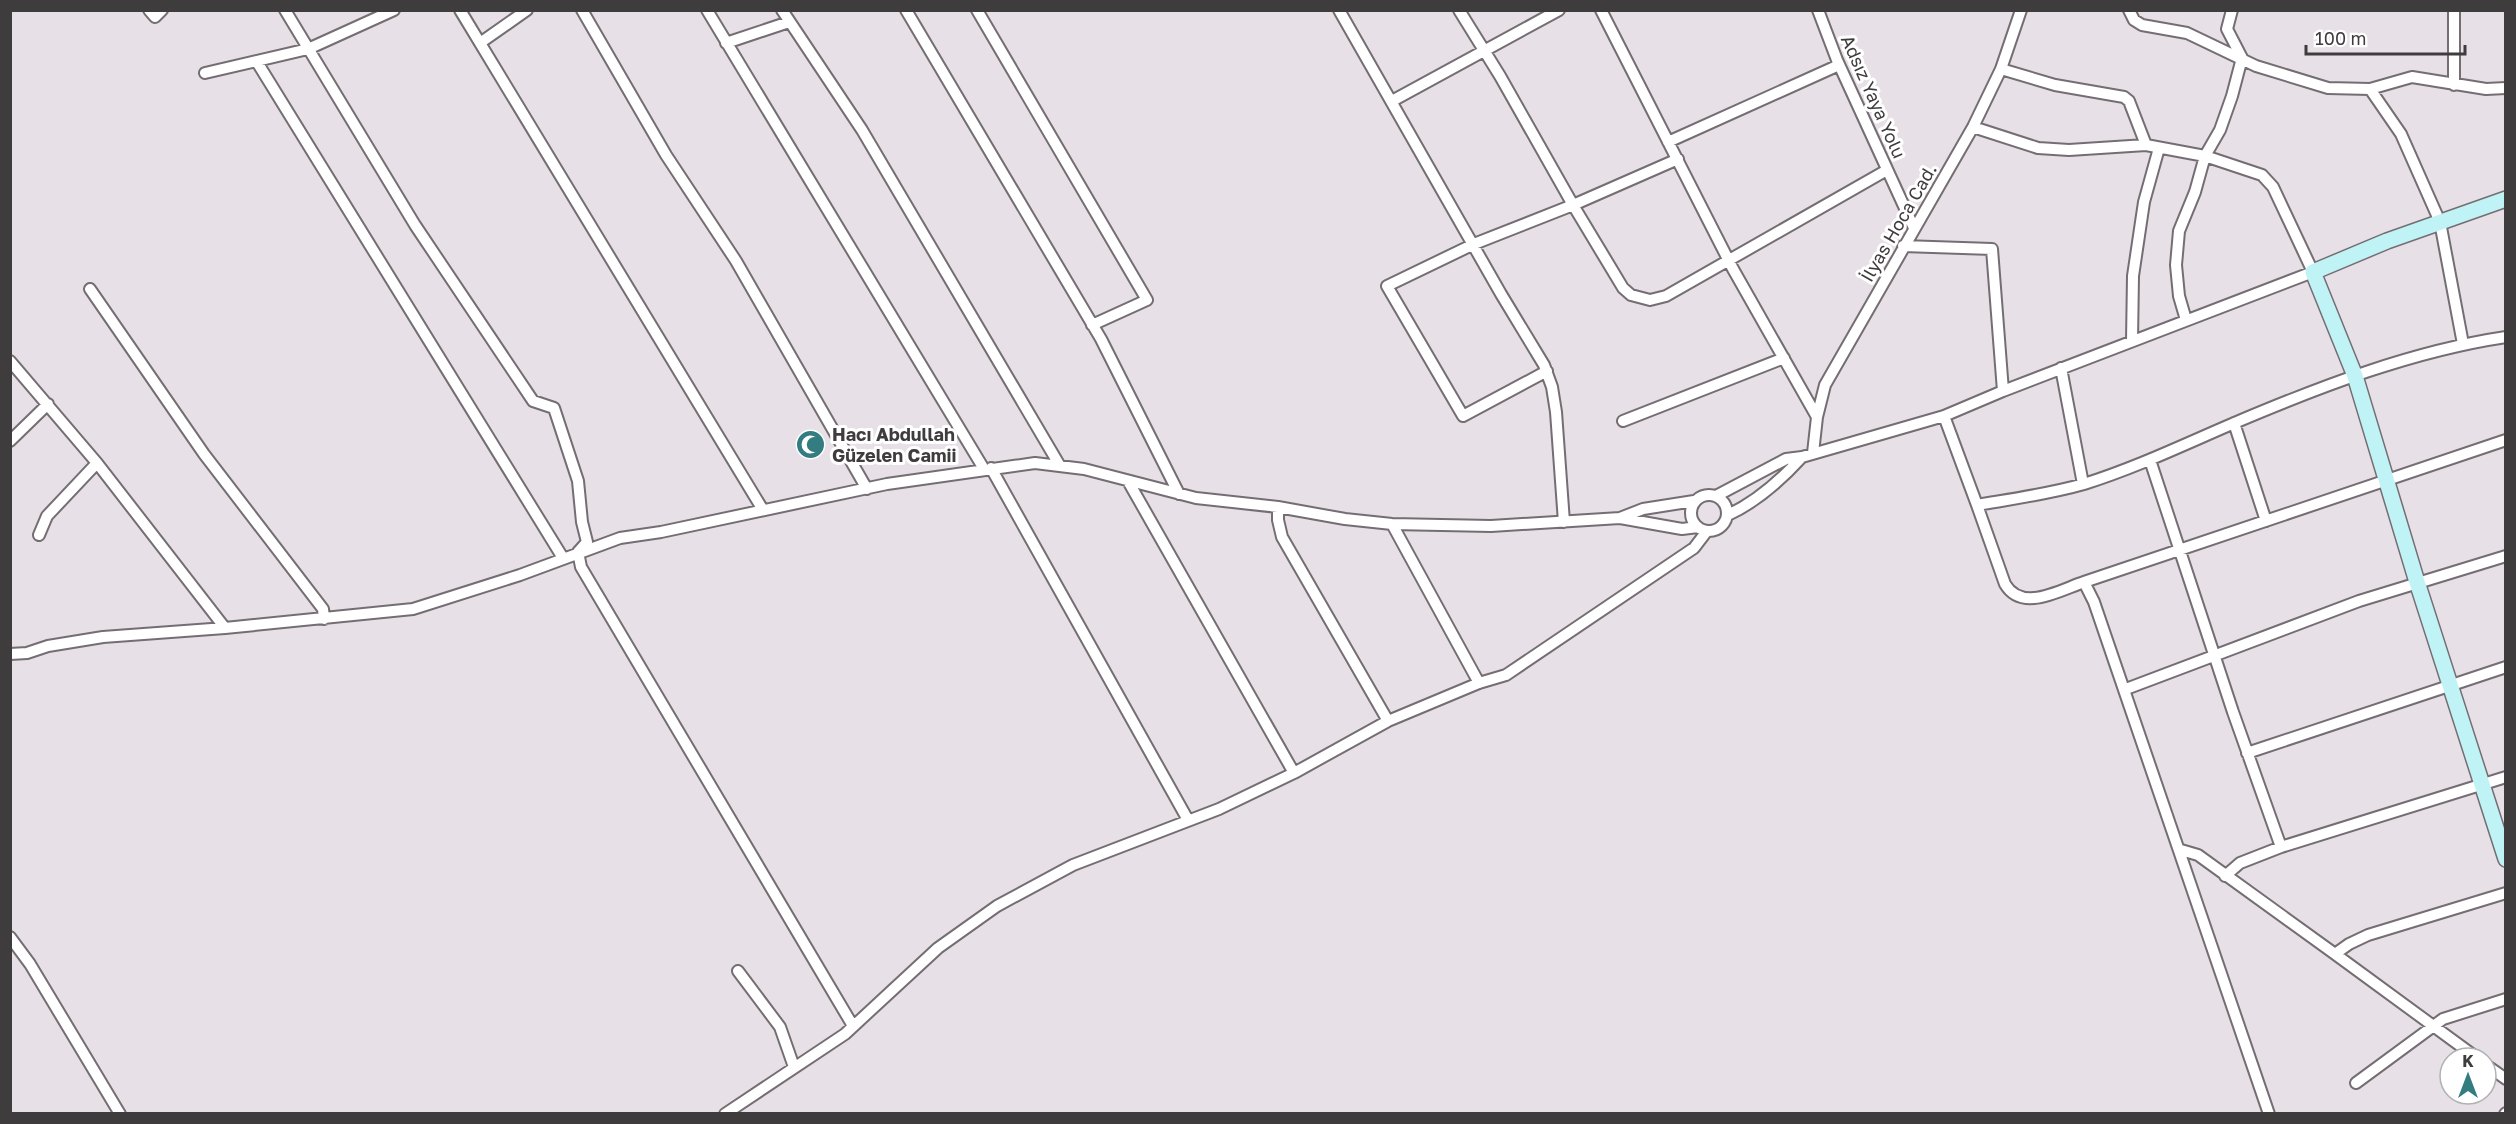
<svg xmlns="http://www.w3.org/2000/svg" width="2516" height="1124" font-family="'Golos Text',sans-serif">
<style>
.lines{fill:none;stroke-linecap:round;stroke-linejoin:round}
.street-casing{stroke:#746e73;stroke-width:14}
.secondary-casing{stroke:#746e73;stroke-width:18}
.street{stroke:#fff;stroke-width:10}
.secondary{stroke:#bff3f6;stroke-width:15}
.labels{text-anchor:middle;stroke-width:6;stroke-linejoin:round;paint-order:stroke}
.street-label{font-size:18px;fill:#3f3c3e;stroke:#fff}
.poi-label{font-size:18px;font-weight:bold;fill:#3f3c3e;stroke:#fff;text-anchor:start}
</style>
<rect width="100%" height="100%" fill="#e7e0e6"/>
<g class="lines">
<defs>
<path id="street" d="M149,10l6,7 7,-7
M285,10l130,215 118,176 21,7 24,73 4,41 5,20 -9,10 3,15 272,459
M460,10l303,500
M582,10l84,145 70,106 131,228
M707,10l277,459
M782,10l80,120 198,336
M906,10l195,329 78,155
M977,10l170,290 -55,25
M1339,10l162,284 43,71 8,22 4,25 8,110
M1459,10l41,66 73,129 105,-46
M1601,10l132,259 84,148
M1818,10l19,50 77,168
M2129,10l5,10 8,5 45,8 69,33 72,22 42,1 42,-12 74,12 20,-1
M480,43l47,-33
M726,43l63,-21
M257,62l306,496
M205,73l103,-24 86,-39
M2454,85v-75
M2370,89l31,45 39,88 23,122
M1392,101l167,-91
M1973,127l65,21 31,2 77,-5
M1668,142l171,-77
M1903,246l89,3 11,142
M90,289l114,165 119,155 1,10
M2186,320l-7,-24 -3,-31 3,-34 16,-39 10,-36 15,-26 12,-34 10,-38 -15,-29 5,-19
M2132,341l1,-65 11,-74 15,-54
M10,361l87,102 128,165
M2061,368l22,116
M1547,371l-84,45 -76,-130 87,-42 99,-39 50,83 8,7 19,5 16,-4 221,-126
M1944,416l33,89c35,-6 72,-11 107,-21 51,-16 99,-39 148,-60 87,-37 180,-73 274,-87
M1623,421l161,-63
M2234,423l32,98
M10,441l38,-37
M1813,453l4,-36 8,-32 148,-258 28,-58 20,-59
M2150,460l83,252 48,135
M991,468l197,352
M1128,481l166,292
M1691 513a18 18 0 1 1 36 0a18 18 0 1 1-36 0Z
M1716,496l70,-37 16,-2 142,-41 59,-25 310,-119 -40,-85 -11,-12 -57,-19 -59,-11 -17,-44 -5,-4 -69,-12 -54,-16
M1977,505l28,79c17,29 55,6 79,-2l10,20 175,512
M1278,507v13l4,17 106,184
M1728,515c28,-13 53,-35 74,-58
M1620,518l23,-9 51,-8
M1392,524l87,159
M39,535l8,-19 50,-53
M2084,582l422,-142
M10,654l17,-1 21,-7 55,-9 122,-9 188,-19 107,-34 100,-37 41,-6 226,-48 148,-21 49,6 112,29 82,9 67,12 47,5 99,2 129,-8 62,11 16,-2
M2126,689l233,-88 147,-45
M2247,753l259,-86
M2181,850l17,5 137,99 14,-10 19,-9 138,-42
M2225,876l15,-13 41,-16 225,-70
M10,937l20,27 90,150
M2335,954l142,104
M738,971l42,56 14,40
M2486,1065l20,14
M2356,1083l87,-64 63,-20
M725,1114l120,-80 93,-86 59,-42 76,-41 146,-56 75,-36 94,-52 91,-38 27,-8 188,-127 13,-17
M2505,1114l1,-1"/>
<path id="secondary" d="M2506,199l-119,42 -74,31 42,104 62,206 89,277"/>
</defs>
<use href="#street" class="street-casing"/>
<use href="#secondary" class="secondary-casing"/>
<use href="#street" class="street"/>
<use href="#secondary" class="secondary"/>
</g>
<defs>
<symbol id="mosque-disc" viewBox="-11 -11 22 22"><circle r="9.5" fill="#337c80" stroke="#fff"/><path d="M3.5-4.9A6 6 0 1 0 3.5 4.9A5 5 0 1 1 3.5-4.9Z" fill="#fff"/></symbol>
</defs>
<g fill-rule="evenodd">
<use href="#mosque-disc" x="794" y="428" width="33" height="33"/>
</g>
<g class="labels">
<g class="street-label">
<text transform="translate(1873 97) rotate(66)" y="6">Adsız Yaya Yolu</text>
<text transform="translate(1899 223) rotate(-60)" y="6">İlyas Hoca Cad.</text>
</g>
<g class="poi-label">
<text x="832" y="441">Hacı Abdullah<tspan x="832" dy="21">Güzelen Camii</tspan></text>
</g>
</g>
<rect width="2516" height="1124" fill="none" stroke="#3f3c3e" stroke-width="24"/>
<g transform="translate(2468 1076)"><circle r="28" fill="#ffffff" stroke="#b2b1b2" stroke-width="1.5"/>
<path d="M0-4.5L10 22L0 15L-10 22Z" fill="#337c80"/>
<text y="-9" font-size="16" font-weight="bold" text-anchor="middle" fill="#3f3c3e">K</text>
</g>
<path d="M2306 45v9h159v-9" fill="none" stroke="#3f3c3e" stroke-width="3"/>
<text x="2315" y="45" font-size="18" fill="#3f3c3e" stroke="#ffffff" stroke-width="4.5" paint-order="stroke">100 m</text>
</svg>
